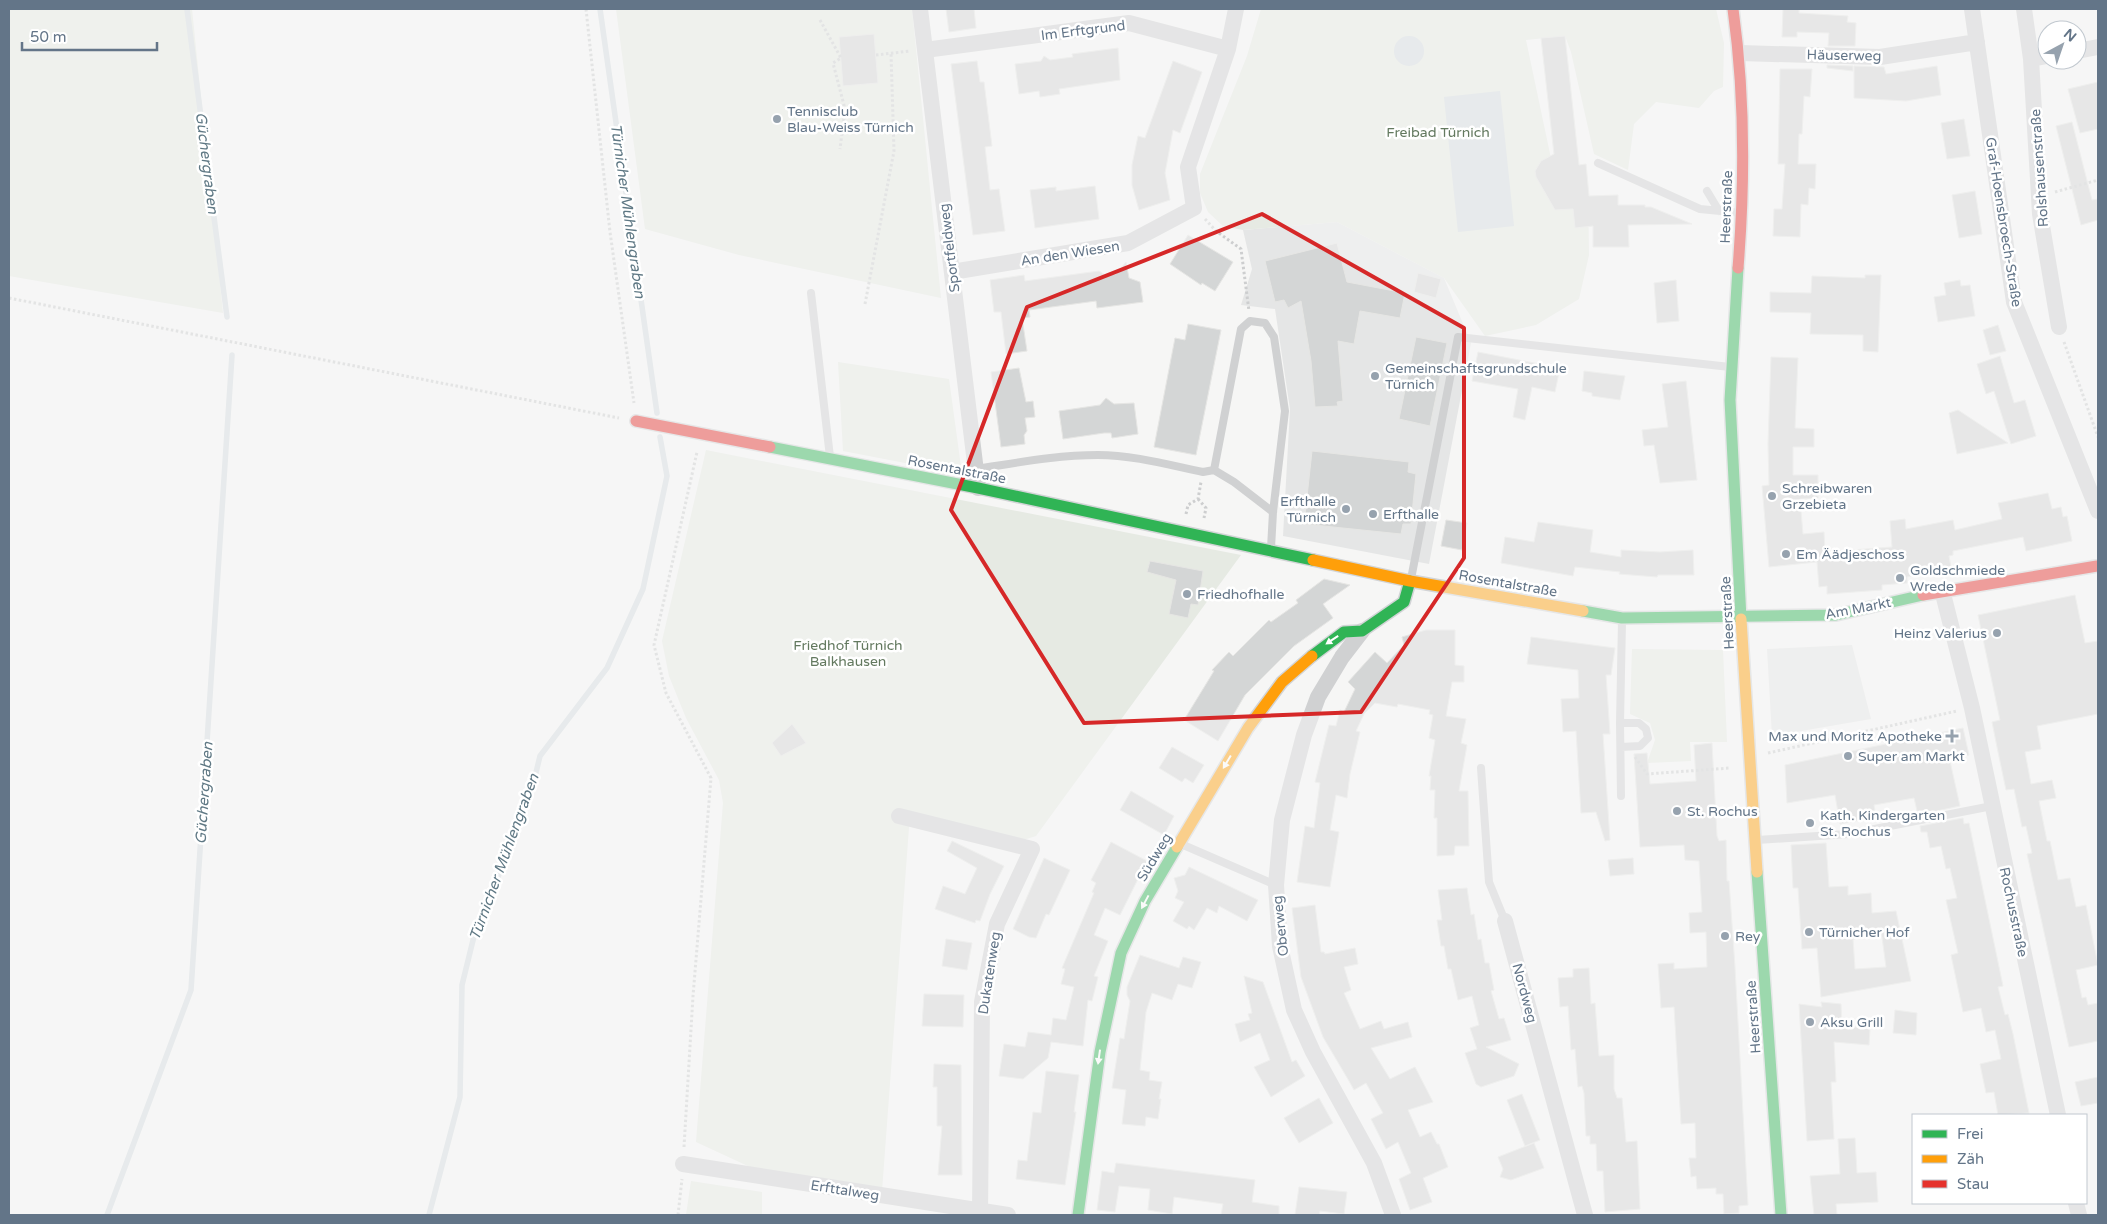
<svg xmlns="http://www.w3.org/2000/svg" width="2107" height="1224" font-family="'Varela Round',sans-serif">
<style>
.built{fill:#e5e6e6}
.green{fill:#e6eae3}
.water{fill:#d4dbdf}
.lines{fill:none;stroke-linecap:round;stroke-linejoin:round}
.stream{stroke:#d4dbdf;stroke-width:5.5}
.building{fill:#d4d6d6;stroke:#e6e6e4;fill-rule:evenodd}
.fast-casing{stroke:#d2d4d6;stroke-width:14}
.slow-casing{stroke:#d2d4d6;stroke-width:14}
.jam-casing{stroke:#d2d4d6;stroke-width:14}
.path{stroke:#cdcecf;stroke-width:3;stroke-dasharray:2.5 2.5;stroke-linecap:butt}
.lane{stroke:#d0d1d2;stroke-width:8}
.street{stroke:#d0d1d2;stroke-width:16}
.fast{stroke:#30b455;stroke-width:11}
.slow{stroke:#ff9f0a;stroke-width:11}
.jam{stroke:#e5322d;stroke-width:11}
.oneway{fill:#fff}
.marked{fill:none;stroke:#d62828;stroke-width:4;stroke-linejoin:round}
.poi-dot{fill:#96a2ae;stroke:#fff;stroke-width:2}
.labels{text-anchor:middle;stroke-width:5;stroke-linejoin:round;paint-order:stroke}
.street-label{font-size:14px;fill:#637588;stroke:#fff}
.poi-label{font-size:14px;fill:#637588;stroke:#fff;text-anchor:start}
.park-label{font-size:14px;fill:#63795f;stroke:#fff}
.water-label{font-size:15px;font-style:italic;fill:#5f7884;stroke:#fff}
</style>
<rect width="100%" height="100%" fill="#f6f6f5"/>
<path class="built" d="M1337,222l107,56 27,65 -42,221 -146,-28 7,-127 -15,-100 -34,-4 11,-36 -9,-39z
M1852,645l19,74 -99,17 -5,-87z"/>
<path class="green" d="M9,9h183l31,304 -214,-37z
M616,9h296l29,289 -202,-43 -94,-26z
M1261,9h455l8,34 -1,44 -9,4 -15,17 -43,-6 -22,22 -6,46 -34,-16 -23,-102 -6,-16 -39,4 31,147 31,-3 1,71 -10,44 -43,26 -51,11 -41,-58 -107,-56 -94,8 -20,-4 -15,-14 -8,-19v-19l47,-118z
M838,362l111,17 13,95 -119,-23z
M706,450l535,105 -205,281 -16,5 -110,-27 -28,377 -119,-18 -67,-31 27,-339 -4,-23 -33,-62 -17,-42 -7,-35z
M1632,649l91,1 4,92h-37l1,19 -44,2 8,-23 -5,-17 -20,-9z
M691,1181l71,11v23h-76z"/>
<path class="water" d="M1394 51a15 15 0 1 1 30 0a15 15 0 1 1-30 0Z
M1500,91l14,135 -56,6 -14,-135z"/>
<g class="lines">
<path class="stream" d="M187,9l40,308
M600,9l57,404
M107,1215l84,-225 41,-635
M429,1215l31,-118 2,-112 15,-61 35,-79 21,-60 7,-29 67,-88 36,-79 24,-113 -7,-39"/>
</g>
<path class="building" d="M946,9h28l2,19 -27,4z
M1783,9h16v4l49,3 -1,6 9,1 -1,23h-27l1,-13 -32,-1v5h-15z
M874,34l4,49 -35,3 -4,-49z
M1565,36l14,129 7,-1 3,32 29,-1v10h27v2h6l41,17 -64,1 1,22h-36v-21l-18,2 -2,-19 -18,1 -19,-33 -1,-6 6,-10 13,-7 -13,-116z
M1118,48l2,32 -61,9 1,5 -20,3 -1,-6 -20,3 -4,-30 26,-3 3,-5 6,4 23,-3 -1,-3z
M977,61l3,21h4l8,64 -7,1 5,43 9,-1 6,42 -32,4 -22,-171z
M1173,61l29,11 -22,61 -7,-3 -8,43 5,27 -31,10 -7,-25v-20l6,-29 7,2z
M1827,65l26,1v5l-26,-3z
M1854,66l30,1 2,7 51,-8 4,29 -35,6 -52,-3z
M1780,69h32l-2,28 -6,-1 -2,38h-3l-1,30h18l-1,25 -6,-1 -1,17 -7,-1 -1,33 -27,-1 1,-27h8l3,-45h-7z
M2098,82v47l-18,4 -12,-44z
M1964,119l6,37 -23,3 -6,-36z
M2072,122l20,78 6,-1v21l-17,5 -25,-99z
M1095,186l4,33 -64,9 -5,-38 26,-3v4z
M1975,191l7,43 -23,4 -7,-43z
M1188,235l45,27 -18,29 -13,-8 -1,2 -31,-21z
M1337,243l10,39 58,11 -5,25 -40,-7 -6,33 -16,-3 5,60 -6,1 1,4 -23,1 -4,-46 -10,-60 -13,7 -4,-8 -9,2 -10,-41z
M1126,262l3,16 11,4 3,20 -46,6 -1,-7 -67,9 1,7 -8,1 5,33 -21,3 -5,-42h-7l-4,-32 34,-5 1,6 74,-10 6,4 6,-1h5z
M1418,273l23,6 -5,19 -22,-6z
M1865,275h16l-3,77 -15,-1v-16l-53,-1 1,-21 -41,-1v-20l41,1 1,-17 53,2z
M1676,280l3,41 -22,2 -3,-40z
M1960,280l1,6 9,-1 5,31 -37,6 -4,-25 12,-2 -2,-12z
M1188,324l33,6 -25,125 -42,-8 21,-109 10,2z
M1998,325l8,26 -16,4 -7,-25z
M1416,337l31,6 -17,83 -31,-7z
M1478,352l82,16 -5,24 -23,-5 -7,33 -12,-3 5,-28 -46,-8z
M2000,356l14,47 11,-3 11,36 -25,8 -17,-53 -8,3 -9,-30z
M1771,357l27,1 -3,70 19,1v18h-21v28h25v23l-18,1 3,35 21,-2 1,20 67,-5 -2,-26 15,-2 1,10 47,-9 2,10 47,-11 -4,-16 50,-10 4,16 9,-2 2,10 4,-1 5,25 -46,10 -3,-14 -70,14v4l-4,1 2,11 -44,10v6l-25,2v5l-55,4v-8l-8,1 -2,-25 -48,5 -7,-81 7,-1 -1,-41z
M1019,368l7,34 7,-1 2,16 -10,1 2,13 -3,4 1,9 -24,3 -10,-75z
M1584,371l41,5 -5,24 -28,-4v-3l-10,-2z
M1686,381l11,99 -37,3 -6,-38 -10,1 -2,-16 26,-3 -6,-43z
M1106,398l8,6 20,-1 4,31 -26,4 -1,-5h-7l-41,6 -4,-28 41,-6z
M1958,410l50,33 -51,11 -8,-41z
M1312,451l97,11 -1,10 8,2 -5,50h-8l-2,10 -97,-10z
M1446,520l21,3 -5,27 -21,-4z
M1538,522l55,8 -3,22 31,5v-7l39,2 33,-2 1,25h-36l-1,2 -38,-3 1,-2 -45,-5 -2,9 -72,-13 4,-26 29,5z
M1150,561l53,10 -5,34 -7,-1 -3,14 -19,-4 7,-34 -29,-8z
M1324,579l26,6 -27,19 10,14 -39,28 -49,49 -27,46 -34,-21 30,-49 -2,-1 17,-18 4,4 36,-36 2,2 27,-19 -2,-3z
M2075,595l10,48 13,-2v73l-61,12 4,23 -16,3 6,32 21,-4 4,18 -17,3 8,40h3l8,39 12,-2 6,29 10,-2 12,60 -22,5 6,28 4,-1 2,8 10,-2v38l-29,6 -42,-193 5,-1 -6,-27 -4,1 -8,-38 -8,1 -8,-38 -6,-30 8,-2 -22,-105z
M1426,630h29v35l9,1v16h-12l-6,34 20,3 -5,24 6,2 -8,46h9l1,55h-14l-1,9 -17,1v-38h-3l1,-28h-5l1,-14h-2l6,-36 -6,-2 4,-23 -4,-1 1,-4 -32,-6 -1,3 -22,-4 -11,11 -8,17 4,1 -10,42 -3,24 -11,-3 -6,35 9,2 -9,55 -33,-5 8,-56 9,2 6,-45 -5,-1 14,-57 7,1 4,-16 4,2 11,-23 -7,-7 27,-30 12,11 17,-18 -2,-8z
M1531,637l84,11 -4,27h-5l4,59h-7l7,106 -5,1 -9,-29 -15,1 -5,-82 -13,1 -2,-33 18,-1 -1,-28 -51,-6z
M792,724l14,19 -25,13 -9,-13z
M1963,728l6,27 -19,6 10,45 -42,9 -4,-17 -40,7 2,12 -36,7 -5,-29 -48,8 -2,-38z
M1712,743l5,93 2,5 7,-1 1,41h2l6,86 13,238 -9,1v7l-15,1 -1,-20h-7v-6l-19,1 -1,-13 -5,1 -2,-19h7l-1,-35 -14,1 -7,-117 -13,1 -3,-44 16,-1v6l33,-2 -1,-35 -16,1 -1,-20 13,-1 -3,-51 -14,-1 -1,-15 -44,2 -6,-93 13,-1 3,31 46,-3 -2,-36z
M1172,747l32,18 -11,18 -8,-5 -3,4 -23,-14z
M1131,791l43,25 -10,19 -44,-25z
M1963,818l1,6 5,-1 34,163 -5,1 7,28 3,-1 5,20 16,79 -31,2 -4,-23 -8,1 -6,-29 21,-5 -6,-29 -9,2 -5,-24 -18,4 -12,-57 7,-2 -12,-53 11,-2 -7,-30 -4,1 -5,-23 -11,2 -3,-16h-6l-1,-6z
M952,841l52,25 -14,28 -10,27 -4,-1 -1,3 -40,-14 8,-23 22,8 12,-26 -30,-17z
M1111,842l36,19 -27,54 -15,-7 -11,27 14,6 -14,35 4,1 -6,24 -4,-1 -5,46 -32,-4 -3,16 -25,21 -24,-3 5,-32 21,3 3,-15 23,3 2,-17 13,2 8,-33 -13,-3 4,-15 -3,-1 32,-75 -2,-1 4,-9 -5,-3z
M1826,843l3,44 19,-1v9l23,-2 1,20 24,-2 15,70 -90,16 -4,-49 -15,1 -4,-61h-5l-2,-43zM1882,937l4,30 -31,2 -2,-30z
M1044,858l26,12 -21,45 -3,-1 -10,24 -7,-1 -16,-8z
M1633,858l1,16 -24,2 -2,-16z
M1189,867l69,33 -11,21 -28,-15 -2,7 -10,-5 -13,22 -5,-4 -2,3 -14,-8 11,-19 -9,-4 3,-7 -4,-13 11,-3z
M1467,888l4,27 3,-1 4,26 3,-1 4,24h4l5,27 -3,1 8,28 5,-1 7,22 -25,7 33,17 -5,12 -33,11 -5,-3 -11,-31 12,-4 -7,-21 9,-3 -7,-29 -14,4 -7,-31h-3l-4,-23h-3l-4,-26h5l-4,-30z
M1315,905l6,47h3l1,2 30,-6 3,16 -14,3 7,23 -7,3 16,36 21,-8 3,8 24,-7 4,15 -41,11 19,31 25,-12 18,35 -25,8 12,27 11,-5 6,12h2l9,23 -25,11 9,24 -22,8 -11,-31 12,-6 -13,-31 -12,7 -15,-30 12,-6 -17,-30 -12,7 -5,-9 -26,-44 -22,-60 -9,-69z
M946,939l26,4 -5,27 -25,-4z
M1140,955l39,13 4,-11 18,5 -9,26 -14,-4 -6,16 -20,-7 -6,19 -6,58 10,2 -1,8 13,2 -3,17h2l-3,20 -12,-2 -1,9 -23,-2 4,-34 -14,-2 8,-50 4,1 6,-38 -3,-6v-8z
M1589,968l2,36 4,-1 4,53 15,-1v34l3,9h5l4,44 11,-1 3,68 -35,3 -2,-41h-6l-1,-27h-6v-8h-4l-2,-43 -2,-7 -4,1 -3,-38 -4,1 -3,-44 -8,1 -2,-29 15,-1v-8z
M1244,976l19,6 29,80 4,-2 9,16 -34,21 -17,-30 16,-7 -10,-27 -20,9 -5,-18 15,-4 -2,-6 4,-1z
M924,994l40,1 -1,32 -41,-1z
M1821,1002l20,2 1,21 28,4 -1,16 -35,-3 2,40h-5l3,57 -27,2 -8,-137 23,3z
M1895,1010l22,3 -1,22 -23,-2z
M934,1064l27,1 1,110h-24l4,-49h-5v-39h-4z
M1046,1071l33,4 -5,37h2l-11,73 -49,-6 2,-19 9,1 6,-49 8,1z
M2098,1077v26l-17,3 -6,-24z
M1522,1094l18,46 -15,6 -18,-46z
M1319,1098l14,25 -34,20 -15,-25z
M1855,1138l2,35 19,-1 2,30 -42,2 1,11h-23l-4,-39 30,-2 -2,-35z
M1534,1143l10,25 -33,12 -11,-3 3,-8 -5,-12z
M1116,1163l139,17 -3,22 27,4v9h-58l2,-11 -49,-7 -2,17 -24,-4 2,-21 -31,-3 -4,26 -18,-2 5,-39 12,2z
M1299,1187l48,5 -3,22 -24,-3 -1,4h-24z"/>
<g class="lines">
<defs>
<path id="fast" d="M1738,268l-8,132 11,219
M770,447l208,41 335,72
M1583,611l39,7 214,-3 87,-20
M1312,656l32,-24 18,-1 42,-29 6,-21
M1757,872l24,343
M1078,1215l22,-163 21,-99 24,-52 32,-54"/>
<path id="slow" d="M1313,560l97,21 173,30
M1741,619l16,253
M1177,847l71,-119 34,-46 30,-26"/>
<path id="jam" d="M1733,9c12,86 12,172 5,259
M636,421l134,26
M1923,595l174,-29"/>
</defs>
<use href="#fast" class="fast-casing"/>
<use href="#slow" class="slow-casing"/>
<use href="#jam" class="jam-casing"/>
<path class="path" d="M586,9l24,223 24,171
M820,20l21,38 -8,5 12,46 -5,40
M876,55l34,-4
M2055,192l43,-12
M1205,219l11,12 25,18 8,62
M9,298l610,120
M865,304l29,-153 -3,-98
M2064,342l34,95
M1198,499l8,9 -2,10
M1186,514l2,-9 10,-6 3,-17
M1768,753l189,-42
M1635,757l12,17 83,-6
M684,1147l9,-151 18,-218 -45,-85 -12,-48 43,-193
M678,1215l4,-36"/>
<path class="lane" d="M1598,163l102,46 41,4
M1707,191l12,20
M811,293l19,164
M976,469c40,-6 81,-14 122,-14 35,0 71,10 105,17l11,-2
M1271,548l2,-36 12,-101 -11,-74 -9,-14 -15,-2 -9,8 -27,141 20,12 39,30
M1411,579l47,-242 272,30
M1620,723l1,73
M1621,747l19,-1 8,-8 -2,-9 -7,-6h-19l2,-102
M1481,768l8,114 16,39
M1757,840l92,-6 143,-28
M1181,844l95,41"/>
<path class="street" d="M920,9l58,479
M1972,9l42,293 84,209
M2024,9l7,50 9,155 19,113
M925,50l204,-27 99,26 8,-40
M2077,51l21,-4
M1740,53l140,4 97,-15
M2031,59l16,-3
M952,272l176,-29 66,-35 -6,-41 40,-118
M1942,590l30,118 86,407
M1362,631l-20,26 -24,40 -14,38 -22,85 -6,65 4,61 14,64 19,42 61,111 19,52
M899,816l133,33 -35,75 -15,78 -2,213
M1505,921l80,294
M683,1164l325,51
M2076,1203l3,12"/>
<use href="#fast" class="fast"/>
<use href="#slow" class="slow"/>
<use href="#jam" class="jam"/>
</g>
<defs><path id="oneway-solid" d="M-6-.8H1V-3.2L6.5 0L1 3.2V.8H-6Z" transform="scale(1.25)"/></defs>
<g class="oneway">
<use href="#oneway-solid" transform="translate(1332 640) rotate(146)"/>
<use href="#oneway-solid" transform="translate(1227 762) rotate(121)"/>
<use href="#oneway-solid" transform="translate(1145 902) rotate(118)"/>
<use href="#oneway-solid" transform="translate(1099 1057) rotate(98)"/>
</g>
<path d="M0 0H2107V1224H0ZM1262,214l202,114v230l-103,154 -277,11 -133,-213 76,-203z" fill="#f6f6f5" fill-opacity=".55" fill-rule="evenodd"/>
<path class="marked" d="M1262,214l202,114v230l-103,154 -277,11 -133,-213 76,-203z"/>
<g class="poi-dot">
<circle cx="777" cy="119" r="5"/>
<circle cx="1375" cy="376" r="5"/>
<circle cx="1772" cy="496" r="5"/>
<circle cx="1346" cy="509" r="5"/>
<circle cx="1373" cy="514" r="5"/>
<circle cx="1786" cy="554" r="5"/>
<circle cx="1900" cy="578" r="5"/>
<circle cx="1187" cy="594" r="5"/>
<circle cx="1997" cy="633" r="5"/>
<path d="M1949.5 728.5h5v5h5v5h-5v5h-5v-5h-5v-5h5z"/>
<circle cx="1848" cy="756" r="5"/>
<circle cx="1677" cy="811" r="5"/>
<circle cx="1810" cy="823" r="5"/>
<circle cx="1809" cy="932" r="5"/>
<circle cx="1725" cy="936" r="5"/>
<circle cx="1810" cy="1022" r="5"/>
</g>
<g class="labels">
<g class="street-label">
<text transform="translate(1083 30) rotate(-7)" y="5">Im Erftgrund</text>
<text transform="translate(1844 55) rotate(1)" y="5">Häuserweg</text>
<text transform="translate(2039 168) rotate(-94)" y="5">Rolshausenstraße</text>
<text transform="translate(1726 207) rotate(-88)" y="5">Heerstraße</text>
<text transform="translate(2004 222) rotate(81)" y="5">Graf-Hoensbroech-Straße</text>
<text transform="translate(949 248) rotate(-97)" y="5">Sportfeldweg</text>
<text transform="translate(1070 253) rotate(-9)" y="5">An den Wiesen</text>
<text transform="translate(957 469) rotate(11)" y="5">Rosentalstraße</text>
<text transform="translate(1508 583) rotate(10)" y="5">Rosentalstraße</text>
<text transform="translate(1858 608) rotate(-11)" y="5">Am Markt</text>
<text transform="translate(1727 613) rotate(-93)" y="5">Heerstraße</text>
<text transform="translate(1154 857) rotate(-59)" y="5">Südweg</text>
<text transform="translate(2014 912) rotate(78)" y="5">Rochusstraße</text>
<text transform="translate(1280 926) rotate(-96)" y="5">Oberweg</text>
<text transform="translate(989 973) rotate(-81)" y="5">Dukatenweg</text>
<text transform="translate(1525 993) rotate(75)" y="5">Nordweg</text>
<text transform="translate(1753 1017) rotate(-94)" y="5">Heerstraße</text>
<text transform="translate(845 1190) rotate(9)" y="5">Erfttalweg</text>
</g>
<g class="poi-label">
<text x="787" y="116">Tennisclub<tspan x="787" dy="16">Blau-Weiss Türnich</tspan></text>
<text x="1385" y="373">Gemeinschaftsgrundschule<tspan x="1385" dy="16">Türnich</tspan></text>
<text x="1782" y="493">Schreibwaren<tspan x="1782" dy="16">Grzebieta</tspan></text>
<text x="1336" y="506" text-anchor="end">Erfthalle<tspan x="1336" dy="16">Türnich</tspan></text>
<text x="1383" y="519">Erfthalle</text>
<text x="1796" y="559">Em Äädjeschoss</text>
<text x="1910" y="575">Goldschmiede<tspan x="1910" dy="16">Wrede</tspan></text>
<text x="1197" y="599">Friedhofhalle</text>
<text x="1987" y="638" text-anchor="end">Heinz Valerius</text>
<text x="1942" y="741" text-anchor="end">Max und Moritz Apotheke</text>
<text x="1858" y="761">Super am Markt</text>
<text x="1687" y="816">St. Rochus</text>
<text x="1820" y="820">Kath. Kindergarten<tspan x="1820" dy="16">St. Rochus</tspan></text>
<text x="1819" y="937">Türnicher Hof</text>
<text x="1735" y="941">Rey</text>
<text x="1820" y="1027">Aksu Grill</text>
</g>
<g class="park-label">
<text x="1438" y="137">Freibad Türnich</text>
<text x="848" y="650">Friedhof Türnich<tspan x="848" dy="16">Balkhausen</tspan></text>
</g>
<g class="water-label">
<text transform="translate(207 163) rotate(83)" y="5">Güchergraben</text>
<text transform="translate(628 211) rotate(82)" y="5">Türnicher Mühlengraben</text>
<text transform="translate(204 793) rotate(-86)" y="5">Güchergraben</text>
<text transform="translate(504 857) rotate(-70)" y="5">Türnicher Mühlengraben</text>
</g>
</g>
<rect width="2107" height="1224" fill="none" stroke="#637588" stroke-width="20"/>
<rect x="1912" y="1114" width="175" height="90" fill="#ffffff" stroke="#c1c8cf"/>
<rect x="1922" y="1130" width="25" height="8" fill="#30b455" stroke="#c1c8cf"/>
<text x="1957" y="1139" font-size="15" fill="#637588">Frei</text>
<rect x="1922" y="1155" width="25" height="8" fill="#ff9f0a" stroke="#c1c8cf"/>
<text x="1957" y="1164" font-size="15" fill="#637588">Zäh</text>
<rect x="1922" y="1180" width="25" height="8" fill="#e5322d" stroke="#c1c8cf"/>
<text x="1957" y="1189" font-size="15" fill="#637588">Stau</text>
<g transform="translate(2062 45) rotate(40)"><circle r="24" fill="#ffffff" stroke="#c1c8cf"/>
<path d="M0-4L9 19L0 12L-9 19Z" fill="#96a2ae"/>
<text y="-8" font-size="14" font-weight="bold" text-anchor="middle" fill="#637588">N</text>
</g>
<path d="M22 42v8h135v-8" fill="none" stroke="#637588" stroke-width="2.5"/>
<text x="30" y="42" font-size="15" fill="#637588" stroke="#ffffff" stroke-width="4" paint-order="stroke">50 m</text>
</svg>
